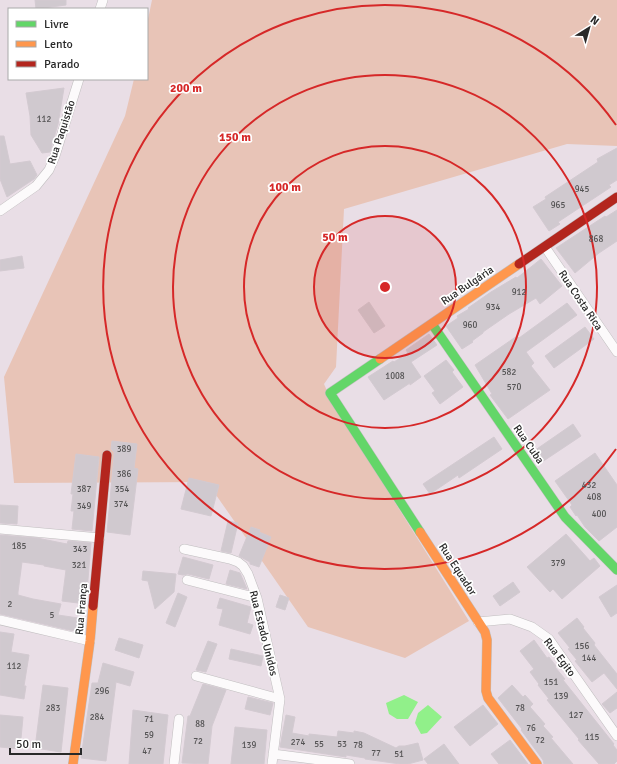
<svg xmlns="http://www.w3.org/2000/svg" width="617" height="764" font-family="Signika,sans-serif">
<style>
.green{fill:#e8c4b7}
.water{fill:#91f08a}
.building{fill:#d0c9cf;stroke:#d3cad1}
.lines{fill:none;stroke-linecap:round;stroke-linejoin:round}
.street-casing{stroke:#c0bebf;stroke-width:10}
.fast-casing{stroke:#c0bebf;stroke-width:10}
.slow-casing{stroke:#c0bebf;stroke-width:10}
.jam-casing{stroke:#c0bebf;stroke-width:10}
.street{stroke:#fcfafb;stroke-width:9}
.fast{stroke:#63d668;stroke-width:9}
.slow{stroke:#ff974d;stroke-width:9}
.jam{stroke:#b3261e;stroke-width:9}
.ring{fill:none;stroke:#d62828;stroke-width:2}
.labels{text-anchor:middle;stroke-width:3.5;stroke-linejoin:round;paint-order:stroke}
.number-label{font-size:9px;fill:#545354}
.street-label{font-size:11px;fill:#292929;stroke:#fff}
.centre{fill:#d62828;stroke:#fff;stroke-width:2}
.ring-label{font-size:12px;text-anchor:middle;font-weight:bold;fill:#d62828;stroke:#fff;stroke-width:3.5;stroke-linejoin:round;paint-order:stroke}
</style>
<rect width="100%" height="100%" fill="#e9dee6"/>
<path class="green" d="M152,0h465v146l-50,-2 -223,65 -8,158 -12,17 7,16 138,221 -64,37 -97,-31 -101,-145 -193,1 -10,-106 121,-261 9,-37h13v-55z"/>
<path class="water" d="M404,695l14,7 -10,17h-11l-8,-5 -3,-11z
M428,705l14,12 -15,16 -6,1 -6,-11 3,-10z"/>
<path class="building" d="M35,0h31v5l-30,4z
M64,88l-6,36 -8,28 -8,1 -11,-18 -1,-19 -4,-23z
M0,136h4l6,28 20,-3 7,14 -3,4 -27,18 -7,-18z
M617,148v32l-8,5 2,2 -53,35 2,2 -11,7 -16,-24 13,-8 -1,-2 53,-35 -1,-3z
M617,210v31l-18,12 -24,20 -19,-25 49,-32 1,1z
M22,256l2,12 -24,3v-11z
M541,259l21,27 -22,18 -4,-6 -27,16 -26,18v1l-11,8 1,1 -11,7 -16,-23 12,-8 -1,-2 12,-7 -1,-1 23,-16 25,-15 1,1z
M369,302l16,24 -11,7 -16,-23z
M567,303l10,12 -51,37 8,11 -3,3 19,24 -42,29 -18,-24 2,-1 -17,-29 42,-29 2,2z
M585,327l9,12 -40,29 -9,-12z
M429,334l8,11 -26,17 10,15 -11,8v-2l-26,17 -16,-23 25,-16 1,1 14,-9 -2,-3z
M446,360l8,10 -2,2 11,15 -23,17 -8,-11 3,-2 -11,-15z
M573,424l8,12 -42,28 -8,-11z
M494,437l8,12 -43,29 -1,-3 -28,19 -7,-10z
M112,441l25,3 -3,24 4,1 -8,66 -23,-3 7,-76v-4l-3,-3z
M595,453l22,32v42l-18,14 -14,-14 -8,-12 -1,1 -6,-9 2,-2 -17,-24z
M76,454l23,3 -7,74 -20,-2 2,-18h-3l2,-17h-2z
M189,478l30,7 -8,31 -30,-7z
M0,505l18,1 -1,18 -17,-1z
M228,521l10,2 -7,30 -10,-2z
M251,527l9,3 -1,2 12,5 -12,30 -9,-3v-2l-11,-6z
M566,534l24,27 4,-3 6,8 -38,33 -9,-10 -3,3 -23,-25z
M0,535l37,3 30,6 1,-3 23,2 -5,61 -24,-3 4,-31 -22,-4v-1l-22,-3 -4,30v3l15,4 28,5 -3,11 27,4 -2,13 -14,-2 -69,-16z
M183,557l30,8 -4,14 -21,-5 -5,1 -5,-1z
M230,570l10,3 7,16 -21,-5z
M143,571l33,3 -2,18 -19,17 -7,-28 -6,-1z
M513,582l7,10 -20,14 -7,-10z
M617,585v28l-6,4 -12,-20z
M178,593l9,4 -12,30 -9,-4z
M280,595l9,3 -4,12 -9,-3z
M220,598l31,9 -4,16 6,2 -3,9 -31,-9 4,-16 -6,-1z
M577,618l7,9 -1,1 12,15 -1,2 23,29v15l-13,-16 -12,9 -17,-21 2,-1 -9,-11 2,-1 -12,-15z
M0,632l14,2 -3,18 18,3 -5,31h2l-2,13 -24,-4z
M119,638l24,7 -4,13 -24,-8z
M534,640l13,18 2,-1 7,9 -1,1 10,12 -2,1 51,64 -1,1 4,5v11l-3,3h-15l-21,-24 1,-1 -32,-39 2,-1 -11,-14 1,-1 -9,-12 4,-3 -14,-18z
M208,641l9,3 -11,28 -10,-2z
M231,649l32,7 -2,10 -32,-7z
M103,663l31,9 -4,14 -14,-4 -10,79 -25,-3 11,-75h6z
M203,684l23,6 -14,36 -4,38 -26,-1 6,-47h2z
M43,685l25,3 -7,64 -26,-4z
M512,685l11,12 2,-2 8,9 -3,3 15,17 -2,2 10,11 -2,1 22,26h-29l-1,-4 -22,-30 1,-1 -24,-31z
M617,692v16l-7,5 -8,-9z
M248,697l25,6 -3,12 -25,-6z
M483,705l15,19 -28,22 -16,-19z
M133,710l35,5 -5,49h-34z
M0,715l23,2 -3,32 -20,-2z
M286,715l9,2 -3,16 17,3v-2l28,3 1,-6 16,2v-2l10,2 32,15 3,-2h6l13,-3 5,17 -15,4h-8l-35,-5v-1l-19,-3v2l-66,-10z
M235,727l32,3 -3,34h-33z
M510,740l18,24h-29l-8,-10z
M444,744l15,20h-31l-4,-5z"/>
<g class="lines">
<defs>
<path id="street" d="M100,9l3,-9
M0,211l36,-25 13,-16 6,-14 24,-77
M545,247l72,105
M0,529l100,9
M184,549l46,10 8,3 5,4 5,8 9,24 23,101 -8,65
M187,580l70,18
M0,620l90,21
M478,622l32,-3 22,8 17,12 68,97
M196,676l84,23
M273,754l77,10
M174,764l5,-45"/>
<path id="fast" d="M432,324l133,193 52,53
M380,359l-50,34 90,139"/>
<path id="slow" d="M380,359l139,-95
M420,532l65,100 2,8 -1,51 2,7 49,66
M73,764l17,-123 3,-35"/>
<path id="jam" d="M519,264l98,-67
M93,606l14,-151"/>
</defs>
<use href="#street" class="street-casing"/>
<use href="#fast" class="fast-casing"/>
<use href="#slow" class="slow-casing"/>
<use href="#jam" class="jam-casing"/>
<use href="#street" class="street"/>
<use href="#fast" class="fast"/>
<use href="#slow" class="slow"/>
<use href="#jam" class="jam"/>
</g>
<circle cx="385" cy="287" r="71" fill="#d62828" fill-opacity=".12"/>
<g class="ring">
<circle cx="385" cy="287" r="71"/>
<circle cx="385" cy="287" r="141"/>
<circle cx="385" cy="287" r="212"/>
<path d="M616 449A282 282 0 1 1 616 125"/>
</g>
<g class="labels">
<g class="number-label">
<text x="44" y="122">112</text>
<text x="582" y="192">945</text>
<text x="558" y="208">965</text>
<text x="596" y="242">868</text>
<text x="519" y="295">912</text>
<text x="493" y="310">934</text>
<text x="470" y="328">960</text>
<text x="509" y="375">582</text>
<text x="395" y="379">1008</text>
<text x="514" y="390">570</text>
<text x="124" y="452">389</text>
<text x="124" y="477">386</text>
<text x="589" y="488">432</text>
<text x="84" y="492">387</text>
<text x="122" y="492">354</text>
<text x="594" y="500">408</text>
<text x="121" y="507">374</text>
<text x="84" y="509">349</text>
<text x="599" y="517">400</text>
<text x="19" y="549">185</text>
<text x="80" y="552">343</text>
<text x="558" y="566">379</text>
<text x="79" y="568">321</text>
<text x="10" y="607">2</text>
<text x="52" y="618">5</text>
<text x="582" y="649">156</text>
<text x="589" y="661">144</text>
<text x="14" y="669">112</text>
<text x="551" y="685">151</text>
<text x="102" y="694">296</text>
<text x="561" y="699">139</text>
<text x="53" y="711">283</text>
<text x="520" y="711">78</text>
<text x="576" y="718">127</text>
<text x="97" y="720">284</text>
<text x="149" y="722">71</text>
<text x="200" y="727">88</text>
<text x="531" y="731">76</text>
<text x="149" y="738">59</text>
<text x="592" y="740">115</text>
<text x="540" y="743">72</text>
<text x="198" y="744">72</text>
<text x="298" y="745">274</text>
<text x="319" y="747">55</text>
<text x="342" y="747">53</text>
<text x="249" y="748">139</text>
<text x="358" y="748">78</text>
<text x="147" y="754">47</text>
<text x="376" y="756">77</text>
<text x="399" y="757">51</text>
</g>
<g class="street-label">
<text transform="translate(61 132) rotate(-72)" y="4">Rua Paquistão</text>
<text transform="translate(467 285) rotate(-34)" y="4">Rua Bulgária</text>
<text transform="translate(581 300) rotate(56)" y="4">Rua Costa Rica</text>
<text transform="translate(529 444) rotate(55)" y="4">Rua Cuba</text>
<text transform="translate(458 569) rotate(57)" y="4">Rua Equador</text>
<text transform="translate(81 609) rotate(-85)" y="4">Rua França</text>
<text transform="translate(264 633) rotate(76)" y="4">Rua Estado Unidos</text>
<text transform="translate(560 657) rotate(53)" y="4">Rua Egito</text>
</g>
</g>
<circle cx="385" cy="287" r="6" class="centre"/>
<g class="ring-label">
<text x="186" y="92">200 m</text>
<text x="235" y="141">150 m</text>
<text x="285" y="191">100 m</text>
<text x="335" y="241">50 m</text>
</g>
<rect x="8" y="8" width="140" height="72" fill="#ffffff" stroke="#a9a9a9"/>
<rect x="16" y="21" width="20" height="6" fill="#63d668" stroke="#a9a9a9"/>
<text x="44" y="28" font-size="12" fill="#292929">Livre</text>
<rect x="16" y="41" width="20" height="6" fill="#ff974d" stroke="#a9a9a9"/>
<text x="44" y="48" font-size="12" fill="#292929">Lento</text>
<rect x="16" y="61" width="20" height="6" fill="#b3261e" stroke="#a9a9a9"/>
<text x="44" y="68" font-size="12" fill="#292929">Parado</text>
<g transform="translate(589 28) rotate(37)" stroke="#ffffff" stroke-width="3" paint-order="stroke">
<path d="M0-3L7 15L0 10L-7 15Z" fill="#292929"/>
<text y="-6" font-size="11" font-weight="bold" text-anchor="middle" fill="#292929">N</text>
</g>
<path d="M10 748v6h71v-6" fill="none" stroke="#292929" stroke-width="2"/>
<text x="16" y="748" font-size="12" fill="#292929" stroke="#ffffff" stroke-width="3" paint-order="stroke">50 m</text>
</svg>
